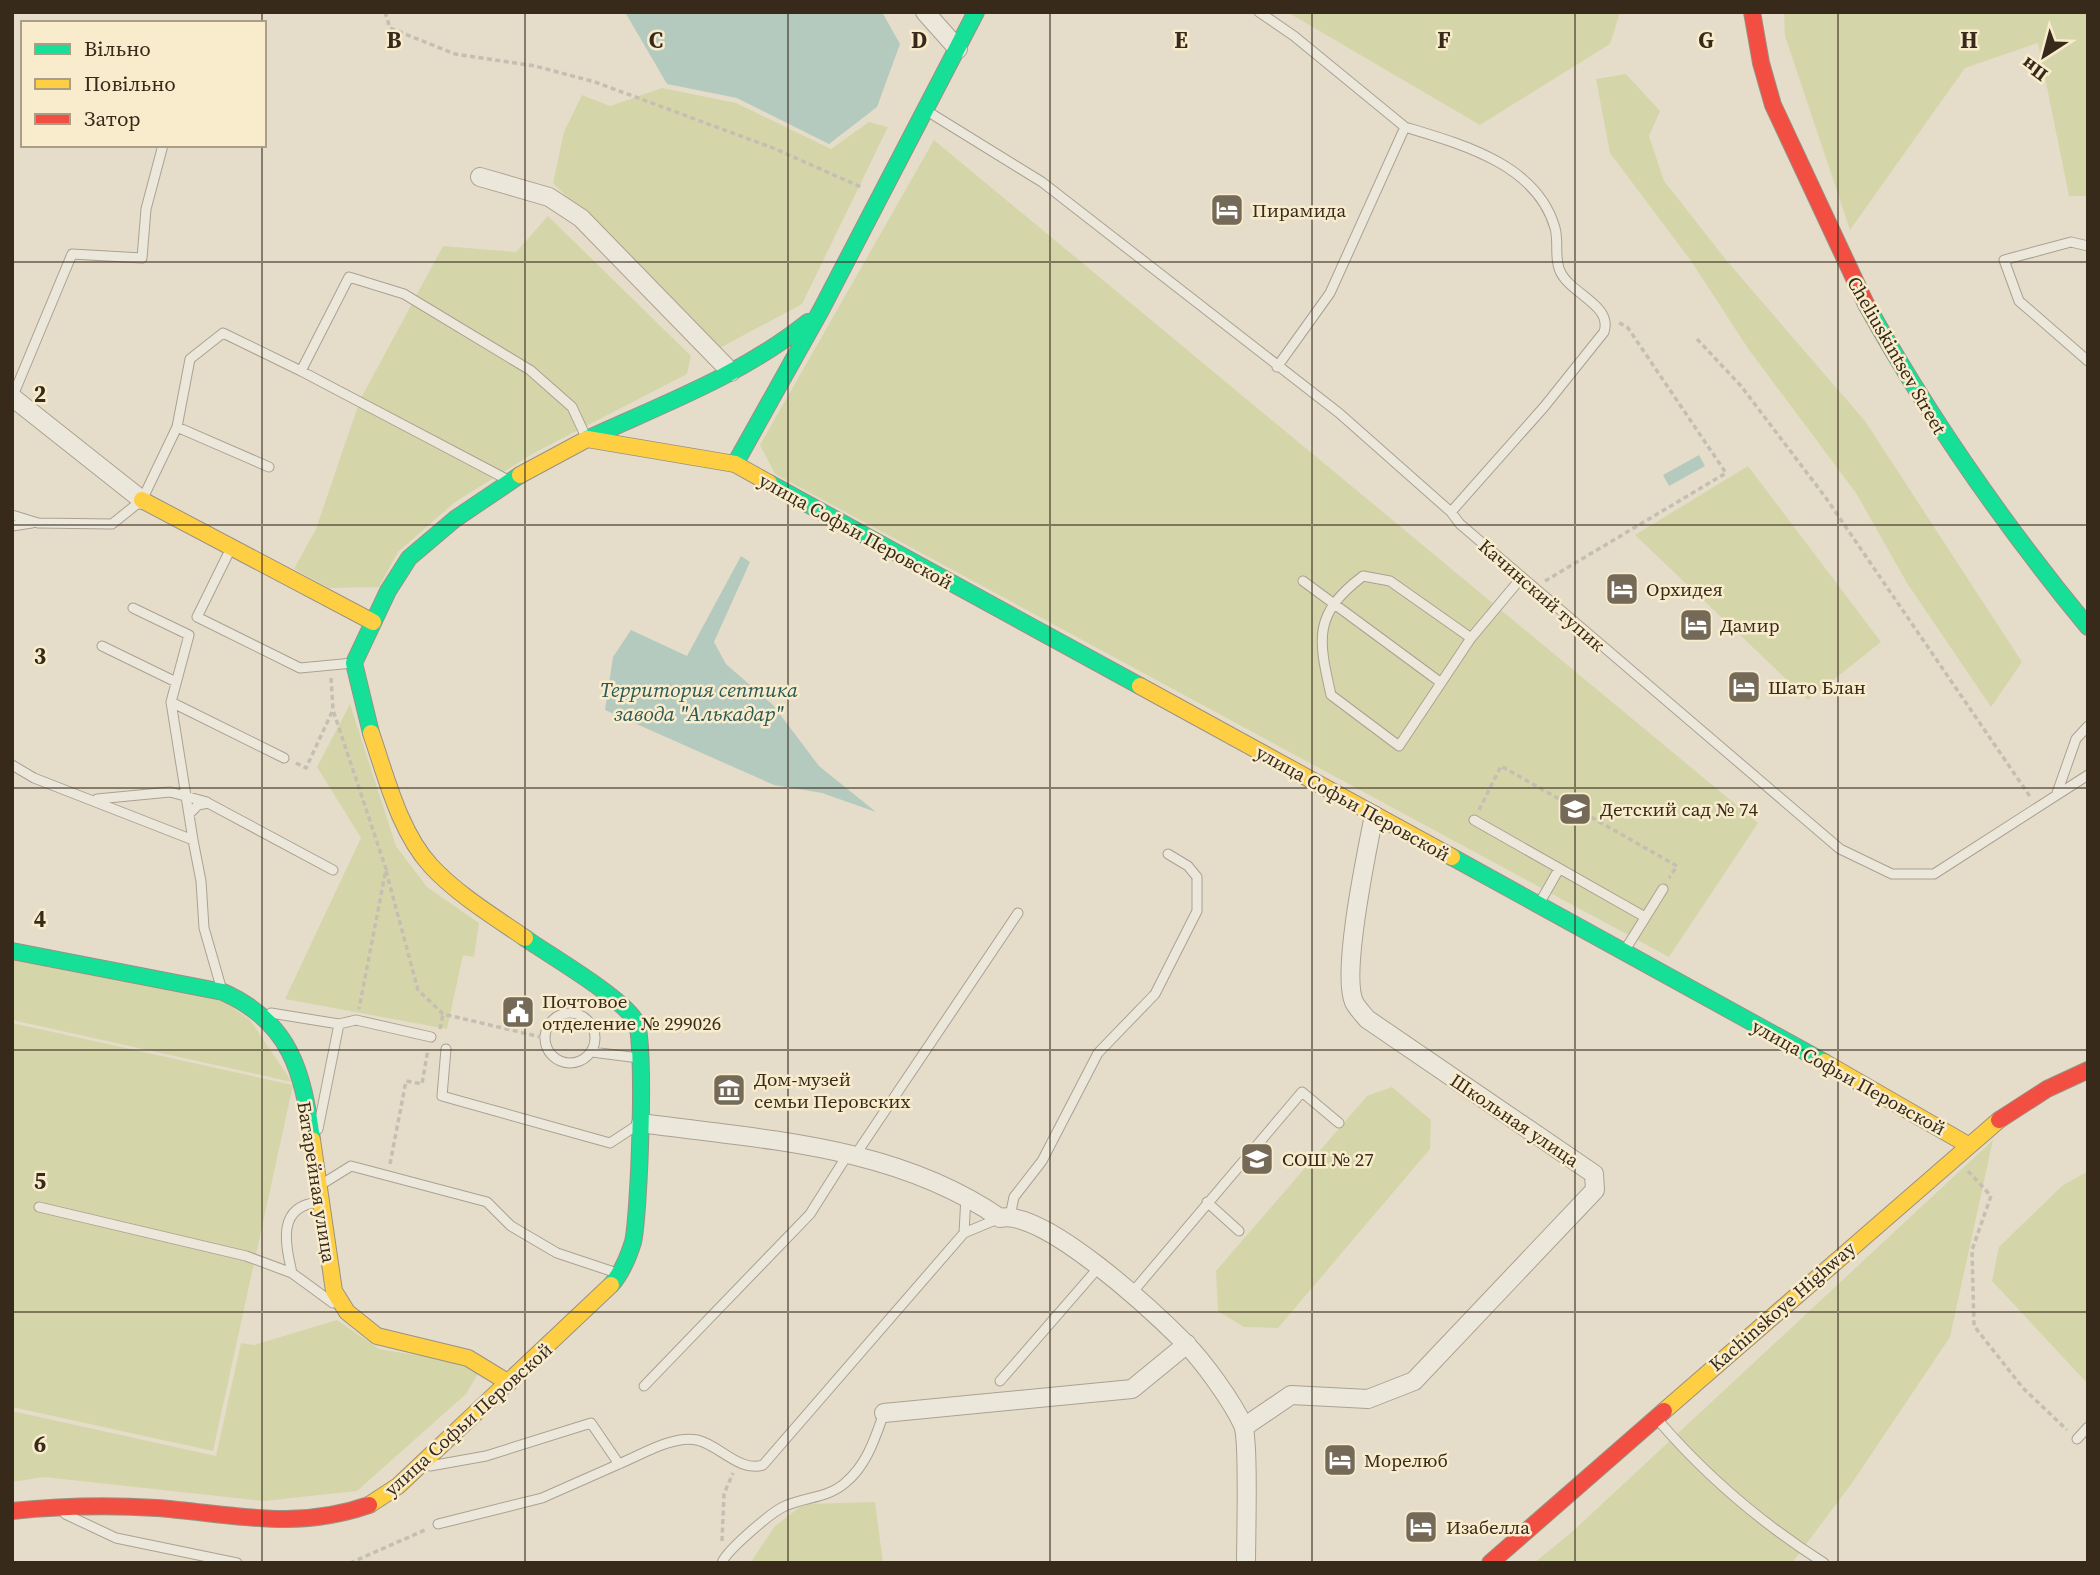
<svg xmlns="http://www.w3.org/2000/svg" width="2100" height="1575" font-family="'Source Serif 4',serif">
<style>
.green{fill:#d4d6aa}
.water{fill:#b5cabe}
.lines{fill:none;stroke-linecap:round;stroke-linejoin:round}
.lane-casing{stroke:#aaa193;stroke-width:11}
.street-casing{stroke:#aaa193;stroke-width:20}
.fast-casing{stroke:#999183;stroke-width:18}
.slow-casing{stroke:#999183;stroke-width:18}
.jam-casing{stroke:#999183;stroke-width:18}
.path{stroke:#c5beb2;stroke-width:3.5;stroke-dasharray:5 3.5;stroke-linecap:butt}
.lane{stroke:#ece7db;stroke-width:9}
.street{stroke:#ece7db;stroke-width:18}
.fast{stroke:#16e098;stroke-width:16}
.slow{stroke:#ffcf43;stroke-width:16}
.jam{stroke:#f24e42;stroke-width:16}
.grid{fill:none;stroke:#382a1b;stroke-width:2;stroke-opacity:0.55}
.labels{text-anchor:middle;stroke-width:5;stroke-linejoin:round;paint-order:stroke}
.poi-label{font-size:19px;fill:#382a1b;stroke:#f8eccd;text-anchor:start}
.street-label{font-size:19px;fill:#382a1b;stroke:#f8eccd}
.water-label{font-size:21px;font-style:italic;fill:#295957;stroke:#f8eccd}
.grid-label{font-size:23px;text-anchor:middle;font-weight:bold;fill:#382a1b;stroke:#f8eccd;stroke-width:5;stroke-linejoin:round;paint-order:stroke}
</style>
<rect width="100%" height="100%" fill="#e5ddc9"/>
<path class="green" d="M1287,12h333l-10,32 -130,81z
M1784,12h304v184h-19l-31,-153 -73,25 -115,162 -65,-194z
M1626,74l34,37 -11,25 15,45 63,80 138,160 157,241 -31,45 -84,-124 -51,-90 -107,-143 -58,-89 -81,-108 -14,-74z
M662,88l74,15 95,46 38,-27 19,5 -86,177 -86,46 -163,-167 11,-51 18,-37 28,11z
M934,140l824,683 -89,134 -894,-483 -15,-29z
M548,216l143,140 -4,18 -153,79 -79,49 -57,50 -19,35 -50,1 -35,-19 22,-40 44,-129 83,-154 73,6z
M1748,466l133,176 -73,58 -173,-165z
M350,704l46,142 31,41 52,36 -5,34 -11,-2 -16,74 -162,-30 76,-161 -44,-71z
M12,956l203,39 35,25 42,62 -280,-62z
M12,1023l281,62 -80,366 -201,-44z
M1392,1087l39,33 -1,29 -152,179 -34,-1 -26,-16 -2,-40 151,-175z
M1993,1140l-43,197 -98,146 -60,80h-258l39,-32z
M2088,1171v213l-96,-103 7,-34 63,-61z
M337,1320l42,29 66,11 34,12 -13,22 -109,97 -93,10 -220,-24 -32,5v-71l204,45 25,-113 13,2z
M875,1502l8,61h-133l25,-37 29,-22z"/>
<path class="water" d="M625,12h257l18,32 -23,63 -48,37 -92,-46 -70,-14z
M1699,455l6,11 -36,20 -6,-11z
M741,556l9,6 -36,80 12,22 47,41 46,61 57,46 -54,-19 -48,-8 -169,-75 8,-53 18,-27 56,26z"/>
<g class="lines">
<defs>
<path id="lane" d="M1259,12l35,24 111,91 -75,166 -53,74
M927,111l115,71 297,231 112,99
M1405,127c56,17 132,37 150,101 4,14 -1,30 5,43 10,23 53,34 44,61l-60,75 -93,105 9,12 380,325 52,25h42l154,-99
M2088,246l-17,-4 -67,18 15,41 69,60
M301,371l48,-94 55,17 126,76 42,37 14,30
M12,398l60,-144 70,4 4,-49 17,-64
M177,427l92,40
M12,515l26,8 74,1 30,-24 35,-73 13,-68 33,-26 78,38 207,109
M12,526l20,-3
M231,548l-34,69 103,51 53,-5
M1303,581l137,101
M133,608l56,27 -18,67 22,138
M1471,638l-81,-57 -27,-5c-50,38 -45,62 -32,119l68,51 72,-108 51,-61
M102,646l74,36
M171,702l113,56
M12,765l22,13 159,62 8,41 3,47 17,59
M2057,793l19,-54 12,-13
M97,799l73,-7 37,10
M189,814l9,-9 10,-2 125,67
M1474,820l171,97
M1539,904l20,-35
M1625,950l38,-61
M545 1038a25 25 0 1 1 50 0a25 25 0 1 1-50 0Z
M271,1013l68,11 17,-4 75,17
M446,1049l-4,47 168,47 26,-17
M592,1052l47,6
M318,1129l21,-105
M856,1154l162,-241
M322,1184l29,-18 136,36 24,24 46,27 60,20
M1207,1202l32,29
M39,1207l207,49 46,17 41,30
M1010,1216l4,-19 28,-36 56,-108 57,-59 42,-83v-34l-9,-11 -20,-12
M964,1233l2,-37
M292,1273c-7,-31 -15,-67 27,-71
M1131,1294l171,-202 37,31
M1000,1381l99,-114
M644,1386l166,-172 38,-60
M1657,1419c49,57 104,104 167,144
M2077,1439l11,-12
M619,1464c22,-9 54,-29 78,-24 21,4 43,33 66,25l201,-232 36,-15
M430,1466l56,-10 105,-33 28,41 -77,34 -104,26
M65,1514l51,24 121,25
M722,1563c3,-11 49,-51 63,-57 20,-9 43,-8 60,-23 22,-18 30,-45 39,-70"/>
<path id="street" d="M925,12l33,37
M480,177l69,20 32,21 150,154
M12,397l130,103
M641,1123c123,17 253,22 359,95 43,-10 153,93 185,125 18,18 47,58 58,82 6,14 3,115 3,138
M884,1413l248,-24 55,-45
M1244,1427l47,-32 77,4 46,-18 181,-191 -1,-16 -227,-155c-4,-5 -10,-11 -13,-17 -13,-30 13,-151 20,-187"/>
<path id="fast" d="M1866,304c64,115 138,221 222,323
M587,439c76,-35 155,-64 221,-117
M735,464l86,-154 155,-298
M769,483l371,203
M371,733l-17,-70 34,-72 21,-33 46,-39 65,-44
M1452,857l372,205
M525,938c24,17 100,61 111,84 10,20 3,195 -3,220 -5,16 -11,31 -22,43
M12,951l211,41c67,30 80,79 89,148"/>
<path id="slow" d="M520,475l67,-36 148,25 34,19
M142,500l231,122
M1140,686l312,171
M371,733c15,43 28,98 60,133 26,28 62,50 94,72
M1824,1062l144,83
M312,1140l22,151 13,21 30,24 91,22 41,25
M1664,1411l335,-291
M369,1505l29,-19 213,-201"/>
<path id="jam" d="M1752,12l9,51 12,42 93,199
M1999,1120l48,-31 41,-19
M12,1511c49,-5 96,-6 145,-3 76,6 138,23 212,-3
M1490,1563l174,-152"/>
</defs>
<use href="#lane" class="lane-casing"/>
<use href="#street" class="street-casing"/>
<use href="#fast" class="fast-casing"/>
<use href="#slow" class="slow-casing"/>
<use href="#jam" class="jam-casing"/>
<path class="path" d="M385,12l5,16 65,26 80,12 60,16 178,66 88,39
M2087,12l1,1
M1697,339l44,47 85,112 205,300
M1545,581l181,-108 -98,-145 -10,-6
M331,678l2,32 53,159 -27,140
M296,763l10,5 26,-56
M1479,810l22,-44 176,100 -8,12
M386,871l32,119 25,24 102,24
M440,1029l3,-15
M390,1164l16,-83 16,3 6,-35
M1968,1171l23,25 -19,54 2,76 49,62 44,42
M722,1541l2,-47 9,-21
M350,1563l75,-33"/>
<use href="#lane" class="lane"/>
<use href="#street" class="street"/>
<use href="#fast" class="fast"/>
<use href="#slow" class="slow"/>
<use href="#jam" class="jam"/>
</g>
<path class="grid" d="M262,12v11M525,12v1551M788,12v1551M1050,12v1551M1312,12v1551M1575,12v1551M1838,12v1551M262,145v1418M12,262h2076M12,525h2076M12,788h2076M12,1050h2076M12,1312h2076"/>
<defs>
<symbol id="hotel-square" viewBox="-11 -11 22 22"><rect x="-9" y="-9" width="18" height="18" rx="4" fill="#756958" stroke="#f8eccd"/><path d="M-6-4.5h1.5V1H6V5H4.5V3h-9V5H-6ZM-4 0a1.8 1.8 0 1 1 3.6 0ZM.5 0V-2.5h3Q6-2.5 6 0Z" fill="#fff"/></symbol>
<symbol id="school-square" viewBox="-11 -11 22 22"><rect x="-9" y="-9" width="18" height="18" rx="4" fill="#756958" stroke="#f8eccd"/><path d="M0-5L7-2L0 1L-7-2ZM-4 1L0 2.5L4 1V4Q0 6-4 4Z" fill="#fff"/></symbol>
<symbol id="civic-square" viewBox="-11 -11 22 22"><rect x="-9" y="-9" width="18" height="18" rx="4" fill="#756958" stroke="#f8eccd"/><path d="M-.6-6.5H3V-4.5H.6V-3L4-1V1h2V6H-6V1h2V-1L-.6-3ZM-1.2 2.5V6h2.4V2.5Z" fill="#fff"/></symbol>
<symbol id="museum-square" viewBox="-11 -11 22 22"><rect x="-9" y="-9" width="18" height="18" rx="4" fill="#756958" stroke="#f8eccd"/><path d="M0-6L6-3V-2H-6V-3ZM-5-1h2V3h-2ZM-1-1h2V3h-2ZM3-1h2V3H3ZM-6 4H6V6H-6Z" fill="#fff"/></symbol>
</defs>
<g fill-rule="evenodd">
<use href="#hotel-square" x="1208" y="191" width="38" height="38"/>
<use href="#hotel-square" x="1603" y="570" width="38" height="38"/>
<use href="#hotel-square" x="1677" y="606" width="38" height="38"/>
<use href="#hotel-square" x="1725" y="668" width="38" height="38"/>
<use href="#school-square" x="1556" y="790" width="38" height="38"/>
<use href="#civic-square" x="499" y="993" width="38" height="38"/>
<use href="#museum-square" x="710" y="1071" width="38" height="38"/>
<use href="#school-square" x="1238" y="1140" width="38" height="38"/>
<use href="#hotel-square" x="1321" y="1441" width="38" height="38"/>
<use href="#hotel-square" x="1402" y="1508" width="38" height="38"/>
</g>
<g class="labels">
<g class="poi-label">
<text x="1252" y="217">Пирамида</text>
<text x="1646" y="596">Орхидея</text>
<text x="1720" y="632">Дамир</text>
<text x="1768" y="694">Шато Блан</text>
<text x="1600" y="816">Детский сад № 74</text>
<text x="542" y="1008">Почтовое<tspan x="542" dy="22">отделение № 299026</tspan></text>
<text x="754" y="1086">Дом-музей<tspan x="754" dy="22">семьи Перовских</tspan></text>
<text x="1282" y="1166">СОШ № 27</text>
<text x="1364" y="1467">Морелюб</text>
<text x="1446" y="1534">Изабелла</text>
</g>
<g class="street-label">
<text transform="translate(1897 355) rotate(60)" y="7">Cheliuskintsev Street</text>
<text transform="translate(856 531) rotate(29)" y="7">улица Софьи Перовской</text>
<text transform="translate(1542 595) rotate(41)" y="7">Качинский тупик</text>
<text transform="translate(1353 803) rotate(29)" y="7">улица Софьи Перовской</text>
<text transform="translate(1849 1077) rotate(29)" y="7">улица Софьи Перовской</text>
<text transform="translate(1515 1120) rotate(34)" y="7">Школьная улица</text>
<text transform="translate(317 1182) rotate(81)" y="7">Батарейная улица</text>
<text transform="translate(1782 1306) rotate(-41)" y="7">Kachinskoye Highway</text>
<text transform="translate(468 1419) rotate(-42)" y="7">улица Софьи Перовской</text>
</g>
<g class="water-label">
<text x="699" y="697">Территория септика<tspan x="699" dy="24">завода "Алькадар"</tspan></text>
</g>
</g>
<g class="grid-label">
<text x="394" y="48">B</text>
<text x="656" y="48">C</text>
<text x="919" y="48">D</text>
<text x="1181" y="48">E</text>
<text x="1444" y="48">F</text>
<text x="1706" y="48">G</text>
<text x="1969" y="48">H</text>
<text x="40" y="402">2</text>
<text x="40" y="664">3</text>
<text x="40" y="927">4</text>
<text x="40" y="1189">5</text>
<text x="40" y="1452">6</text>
</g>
<rect width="2100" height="1575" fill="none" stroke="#382a1b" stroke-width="28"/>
<rect x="21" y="21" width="245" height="126" fill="#f8eccd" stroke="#ab9e86" stroke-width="2"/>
<rect x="35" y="44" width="35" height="10" fill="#16e098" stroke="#ab9e86" stroke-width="2"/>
<text x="84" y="56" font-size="21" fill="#382a1b">Вільно</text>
<rect x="35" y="79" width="35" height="10" fill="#ffcf43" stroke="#ab9e86" stroke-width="2"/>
<text x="84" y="91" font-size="21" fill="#382a1b">Повільно</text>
<rect x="35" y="114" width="35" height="10" fill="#f24e42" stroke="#ab9e86" stroke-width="2"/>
<text x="84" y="126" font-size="21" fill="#382a1b">Затор</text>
<g transform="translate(2044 56) rotate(216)" stroke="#f8eccd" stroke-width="5" paint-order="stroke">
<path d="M0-5L12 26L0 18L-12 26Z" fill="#382a1b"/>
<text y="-10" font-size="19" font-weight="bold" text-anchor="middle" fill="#382a1b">Пн</text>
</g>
</svg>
